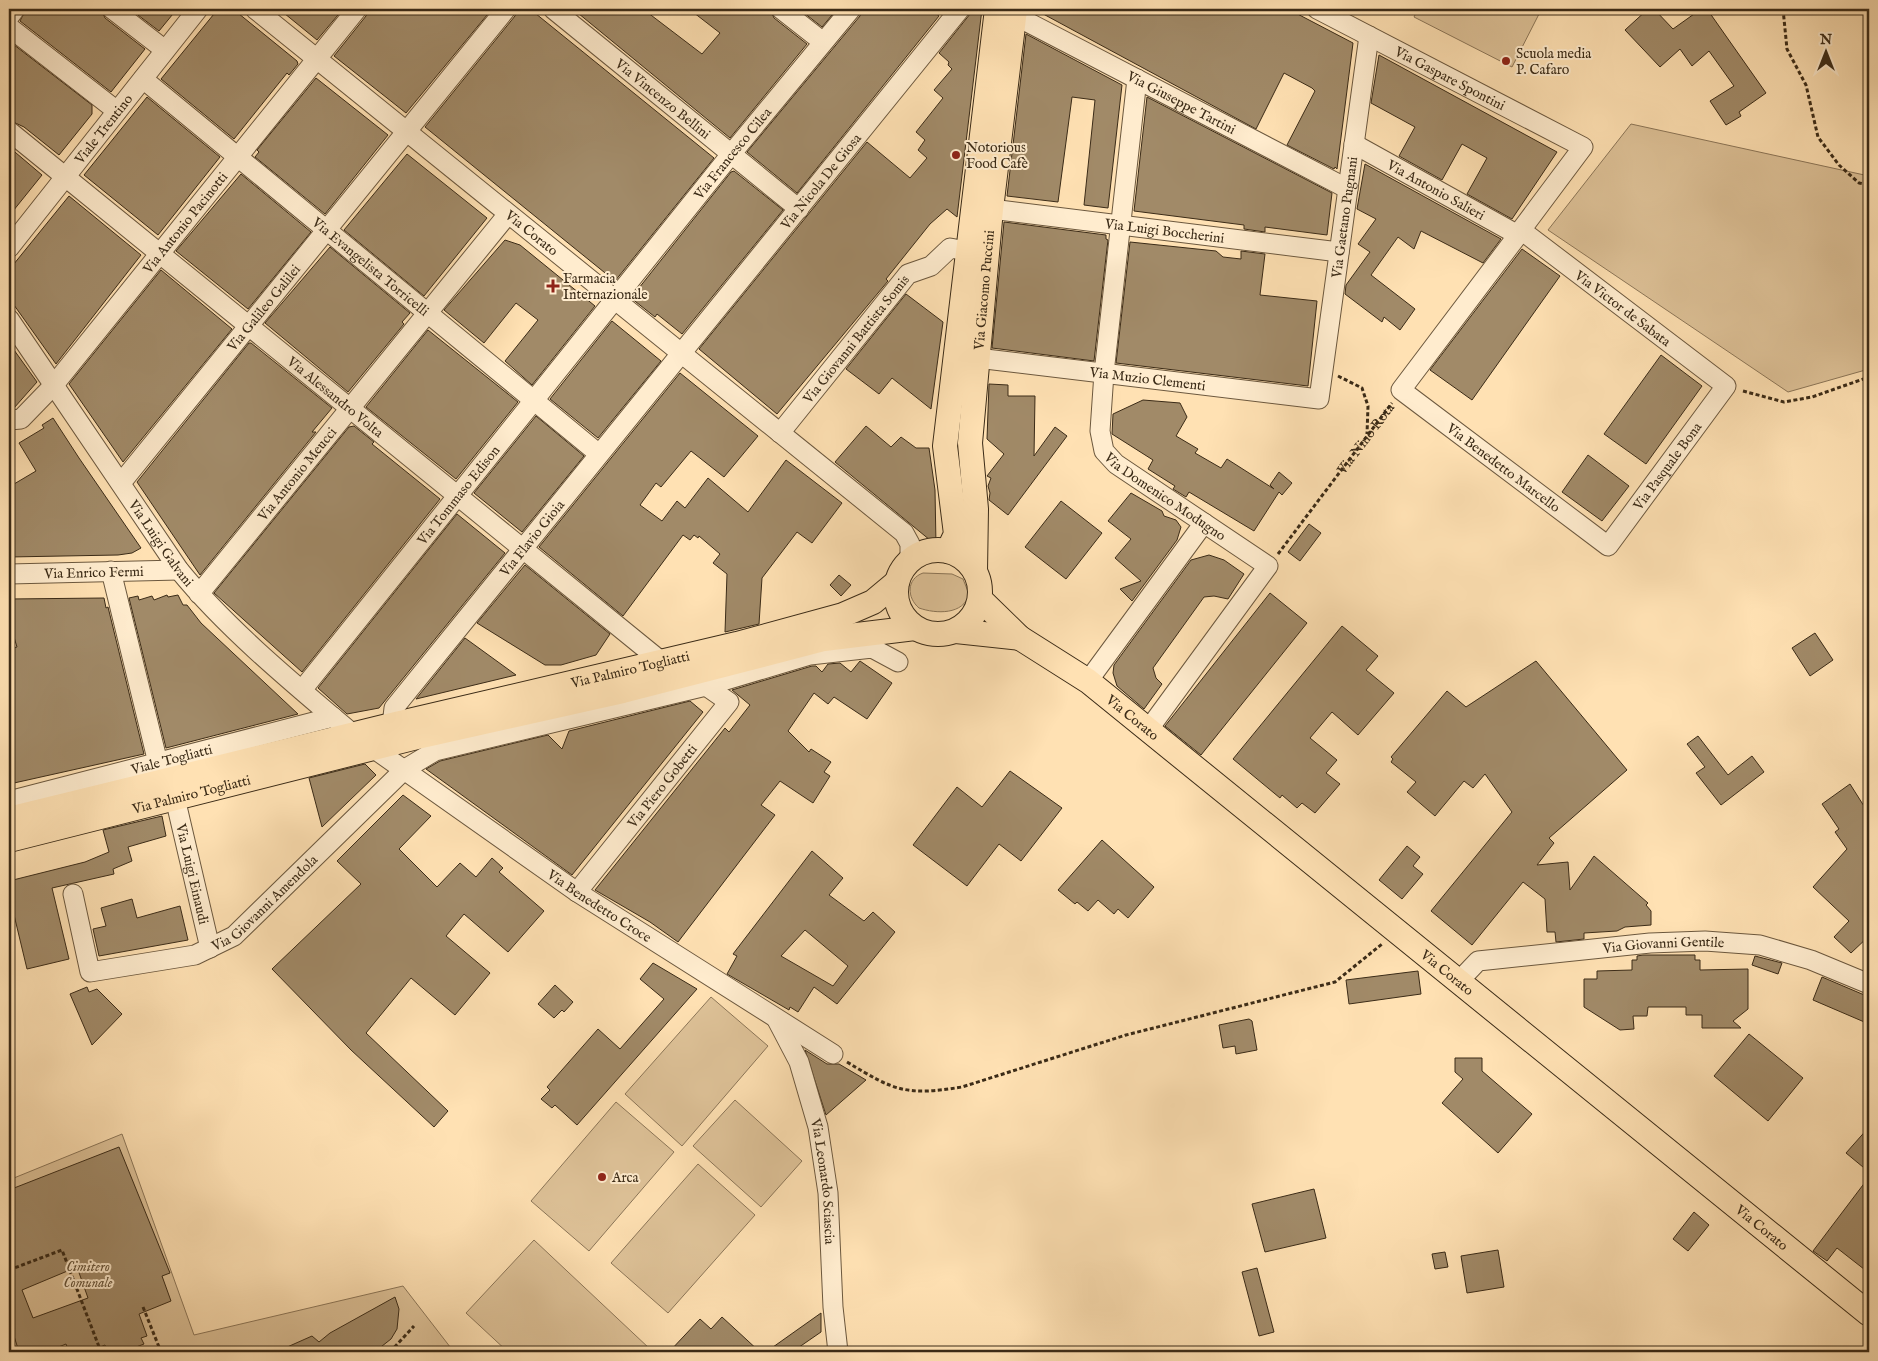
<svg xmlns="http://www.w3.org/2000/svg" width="1878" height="1361" font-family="'IM FELL English',serif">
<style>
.green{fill:#dec298;stroke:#8c7658}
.building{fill:#a18a68;stroke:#3b2b17;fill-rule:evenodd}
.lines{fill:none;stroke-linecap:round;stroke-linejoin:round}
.minor-casing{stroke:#6c583e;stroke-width:21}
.major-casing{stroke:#3b2b17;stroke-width:26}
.path{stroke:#3b2b17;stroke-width:3;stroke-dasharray:4 2.5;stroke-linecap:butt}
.minor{stroke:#ffecce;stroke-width:19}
.major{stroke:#ffe1b3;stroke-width:24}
.poi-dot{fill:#8f2418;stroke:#ffecce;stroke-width:2}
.labels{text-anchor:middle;stroke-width:4;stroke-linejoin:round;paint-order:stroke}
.poi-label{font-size:14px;fill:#3b2b17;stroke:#ffecce;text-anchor:start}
.street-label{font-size:14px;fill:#3b2b17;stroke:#ffecce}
.park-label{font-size:14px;font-style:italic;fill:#645137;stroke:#ffecce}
</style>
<rect width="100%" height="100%" fill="#ffe1b3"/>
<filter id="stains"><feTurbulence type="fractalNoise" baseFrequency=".004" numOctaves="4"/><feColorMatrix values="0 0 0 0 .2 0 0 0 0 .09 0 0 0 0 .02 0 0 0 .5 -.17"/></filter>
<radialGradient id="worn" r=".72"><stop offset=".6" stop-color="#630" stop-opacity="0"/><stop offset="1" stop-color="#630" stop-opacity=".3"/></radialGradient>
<path class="green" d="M1418,9h112l9,5 -27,53 -98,-50z
M1631,124l238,52v193l-81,23 -240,-162z
M923,573l29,1 11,5 6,15c-5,21 -33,20 -50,14 -12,-10 -13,-29 4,-35z
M711,997l57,49 -86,100 -57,-52z
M735,1100l67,61 -41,46 -68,-61z
M616,1102l58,50 -85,99 -58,-50z
M122,1134l72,201 209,-49 51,66h-445v-172z
M698,1164l57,51 -87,98 -57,-50z
M534,1240l116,109 -4,3h-138l-42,-39z"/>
<path class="building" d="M26,9h75l4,9 40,31 -34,43 -91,-71z
M130,9h47l-18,22z
M218,9h15l64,52 1,3 -9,11 -2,-2 -53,66 -73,-60z
M279,9h64l-26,31z
M368,9h124l-86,104 -72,-57 32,-40z
M517,9h13l184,149 -99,123 -190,-154 90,-111z
M573,9h70l59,45 18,-21 -31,-24h81l4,9 33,26 -77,94z
M799,9h38l-15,18z
M862,9h68l9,7 -142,177 -50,-41 113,-136z
M974,9h8l-25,208 -10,-8 -17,15 -44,55 2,2 -111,133 -78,-65 168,-207 43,36 17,-20 -9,-8 7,-10 -9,-8 27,-34 -9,-8 18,-21 -4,-4 1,-3 -10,-9z
M1034,9h125l9,4 3,-4h117l65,34 -16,126 -2,-2 -1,2 -47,-24 28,-54 -3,-3 -28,-15 -28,56z
M1648,9h6l19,20 28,-20h6l59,84 -27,19 2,4 -15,9 -16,-24 24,-15 -25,-35 -17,15 -12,-17 -20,18 -35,-37z
M1026,34l96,51 -14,123 -24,-3 11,-105 -23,-3 -14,105 -51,-6z
M9,41l83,64v9l-33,41 -35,-28 -15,-7z
M1379,55l178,97 -45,67 -45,-25 20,-36 -25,-14 -20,36 -43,-24 16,-29 -44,-24z
M316,78l72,57 -63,79 -70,-57 4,-5 -2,-2z
M147,97l73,60 -62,78 -74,-60z
M1147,97l185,96 -5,42 -62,-8v5l-21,-3v-4l-110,-14z
M9,147l33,28 -33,41z
M407,154l80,64 -63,78 -80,-66z
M1365,164l136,75 -18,24 -62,-32 -7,18 -16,-12 -27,38 44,34 -15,21 -16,-13 -2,5 -37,-28 1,-9 24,-33 -12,-8 18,-25 -19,-10z
M734,171l49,39 -101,124 -25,-20 -2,3 -24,-19 100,-126z
M241,174l70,58 -63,77 -72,-58z
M69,196l72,59 -85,109 -47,-66v-28z
M1004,222l102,13v4l2,1 -14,121 -102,-13z
M505,240l15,5 75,61 -63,79 -27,-24 33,-41 -22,-17 -32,40 -40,-33z
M1130,242l86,9 7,6 18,2v-8l24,3 -5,41 57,6 -9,85 -192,-23z
M330,247l80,66 -8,9 2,2 -56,68 -83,-69z
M1522,249l38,27 -88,124 -42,-30z
M161,270l71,59 -109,133 -54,-78z
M906,294l37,28 -12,87 -39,-31 -13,16 -33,-25z
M612,321l49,40 -63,77 -48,-39z
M428,330l90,72 -62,77 -90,-72z
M9,343l28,39 -23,26 -5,1z
M249,343h2l81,65 -20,24h4l-116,143 -63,-93z
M1661,355l41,31 -56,78 -42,-30z
M680,373l78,63 -34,41 -33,-26 -30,36 -5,-4 -16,22 22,16 15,-20 8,7 23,-30 40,34 38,-52 56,43 -30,40 -15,-11 -35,46 -3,46 -34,8 2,-58 -14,-11 7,-9 -21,-18 -1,2 -4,-3 -4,5 -7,-5 -60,81 -84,-69z
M989,384l19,1v11h27l-1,60 21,-29 12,9 -59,79 -19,-15 1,-7 -2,-7 3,-8 -4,-2 17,-22 -17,-15z
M1143,400l37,3 7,14 -11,19 22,13 -3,4 26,15 6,-9 47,30 -4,-4 9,-13 13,11 -10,12 -3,-3 -25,39 -65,-39 -3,5 -13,-8 2,-3 -27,-17 5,-9 -41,-26 1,-20z
M536,416l48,40 -62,76 -48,-39z
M53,418l26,40 62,90 -9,5 -14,2 -109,2v-70l27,-16 -17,-28 25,-15 -2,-3z
M354,426l20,16 -2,2 68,55 -138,173 -88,-79 135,-166z
M866,426l25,21 10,-10 15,11h13l6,42 1,55 -101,-83z
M1588,455l41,31 -27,35 -40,-29z
M1131,493l31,18 2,5 12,4 5,7 -4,13 -45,61 -12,-12 21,-8 -26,-23 16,-19 -23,-18z
M1061,501l41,32 -36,46 -41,-32z
M457,514l48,39 -126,155 -32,6 -29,-26z
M1309,524l12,9 -21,28 -12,-9z
M1209,555l15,5 20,14 -16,25 -14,-3 -10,1 -51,71 3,10 6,6 -18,25 -27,-23 -4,-13 1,-8 77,-105z
M525,565l85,69 -14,21 -35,10h-16l-68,-42z
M839,575l12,10 -10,11 -11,-11z
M1270,593l37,30 -106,132 -36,-29z
M167,595l1,2 10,-2 5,10h4l14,18 97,91 -132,34 -37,-150 9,-2 1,4 13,-4 2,4z
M104,598l2,10 2,-1 36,147 -130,29 -5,-21v-113l8,-2 -8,-26v-22z
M1342,626l36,30 -12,14 28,23 -36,42 -26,-23 -22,26 27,22 -11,13 14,11 -25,29 -13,-10 -5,5 -15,-13 -2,3 -47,-39z
M1815,633l18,27 -23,16 -18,-28z
M465,638l51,37 -100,24z
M860,661l32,22 -25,36 -33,-22 -6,7 -14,-11 -26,38 21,21 2,-3 20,13 -7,10 6,4 -17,27 -33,-22 -19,24 14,10 -97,127 -28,-20 -55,-32 130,-162 4,4 21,-27 -18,-15 80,-24h4l6,6 6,-8 12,-1 11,9z
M1536,661l91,109 -78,68 5,5 -17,22 31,-3 2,28 24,-34 54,47 -2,2 5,6v14l-26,2 -8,4 -33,2v6l-28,3 -1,-10h-8l-2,-33 -22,-17 -51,63 -41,-34 81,-99 -27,-38 -12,14 -9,-7 -29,35 -28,-24 9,-10 -25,-20 2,-3 -2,-2 56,-66 19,16z
M690,701l13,11 -131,163 -146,-106 14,-8 108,-26 14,14 7,-18z
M1698,736l30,39 24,-19 12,16 -43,33 -25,-32 9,-6 -18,-23z
M365,764l11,11 -54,52 -13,-49z
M1010,771l52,37 -41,53 -22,-17 -32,42 -54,-41 44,-58 25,20z
M1850,784l19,30v122l-18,17 -17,-16 15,-16 -36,-34 34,-38 -12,-17 4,-3 -17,-25z
M403,795l28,21 -32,33 38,38 23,-24 16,14 16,-19 11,10 -4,4 45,39 -36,41 -44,-38 -18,22 44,37 -35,42 -44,-37 -45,55 82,78 -14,16 -83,-77 -79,-81 89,-85 -24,-23z
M162,816l4,20 -38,11 4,14 -19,8 1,5 -62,14 17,71 -42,10 -18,-75v-13l76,-19 24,-10 -6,-22z
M1102,840l52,47 -26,31 -10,-9 -4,5 -16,-14 -10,11 -11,-9 -2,2 -17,-14z
M1407,846l13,11 -7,9 10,8 -21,25 -23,-19z
M812,851l31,27 -14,17 35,26 9,-9 22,20 -58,72 -23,-17 -16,25 -8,-5 -1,3 -62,-36 10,-18 -4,-2zM805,930l43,36 -15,20 -52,-30z
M132,899l5,19 43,-12 8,34 -89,16 -6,-27 13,-3 -5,-18z
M1643,955h52v5h5v10l48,-1v40l-15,12 8,7h-39v-13h-16v-8h-38l-1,9h-14l1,13 -14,1 -36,-23v-28h13v-8l35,-1v-10h5v-4z
M1755,956l27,7 -4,11 -26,-9z
M653,963l44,26 -120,136 -22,-20 -3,3 -11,-9 9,-9 -3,-3 51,-58 22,20 44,-50 -24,-20z
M1418,971l3,23 -72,10 -3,-24z
M1822,977l47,20v27l-56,-24z
M555,985l18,17 -9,10 -2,-2 -8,8 -16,-14z
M87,987l2,5 8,-3 25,25 -30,31 -22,-51z
M1249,1019l3,2 5,29 -21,4 -1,-8 -12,2 -4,-23z
M1749,1034l54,44 -35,43 -54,-45z
M805,1050l22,14h12l27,16 -40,35z
M1455,1058h27v13l50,43 -34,39 -56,-50 21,-24 -8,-7z
M1869,1127v45l-23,-19z
M119,1147l51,126 -8,3 9,25 -32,13 8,22 -6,2 3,6 -21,8h-15l-3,-7 -17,7h-19l-3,-8 -20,8h-27l-10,-32v-130zM77,1267l11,31 -55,20 -11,-28z
M1869,1177v96l-32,-25 -10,13 -14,-10z
M1314,1189l12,49 -61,14 -13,-48z
M1694,1212l15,13 -21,26 -15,-12z
M1498,1250l6,37 -37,6 -6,-37z
M1445,1252l3,15 -13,2 -3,-15z
M1257,1268l17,64 -15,4 -17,-64z
M395,1297l4,12 -2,20 -6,10 -14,11 -6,2h-95l36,-16 7,6 11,-9z
M821,1313v19l-29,20h-26z
M722,1317l38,35h-91l31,-33 11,10z"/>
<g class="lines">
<defs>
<g id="minor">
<path d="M112,9l53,41"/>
<path id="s2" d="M255,9l649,524 6,11v17"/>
<path id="s3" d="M553,9l246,200"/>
<path d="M781,9l42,33"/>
<path id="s4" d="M1317,9l266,138 -62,83 -3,5 -117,155 207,156 118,-160 -205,-156"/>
<path id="s5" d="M1014,15l334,174"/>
<path d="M9,17l6,-8"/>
<path d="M9,27l108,84"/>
<path id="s6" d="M143,79l456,375"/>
<path id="s7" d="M1137,79l-33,294 -4,58 4,20 12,13 152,102 -120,164"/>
<path id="s8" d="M9,131l653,531"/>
<path id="s9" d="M1354,144l164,91"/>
<path id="s10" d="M991,209l348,43"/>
<path id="s11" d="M9,248l189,-239"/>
<path id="s12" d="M9,319l170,251c48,59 116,115 174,164"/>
<path id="s13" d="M977,358l342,41 50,-363"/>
<path id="s14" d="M9,420l12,-1 32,-33 304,-377"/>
<path id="s15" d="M780,433l128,-159 23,-8 19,-18 17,3"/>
<path id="s16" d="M121,483l385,-474"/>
<path d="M111,571l47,192"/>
<path id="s17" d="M9,574l170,-4"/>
<path id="s18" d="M199,594l309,-380"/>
<path d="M1088,681l116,-158"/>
<path id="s19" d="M302,690l430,-537 119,-144"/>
<path id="s20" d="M392,725l2,-17 566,-699"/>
<path id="s21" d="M373,748l204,144 256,162"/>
<path id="s22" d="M175,798l35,150"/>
<path id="s23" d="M9,801l324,-84"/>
<path id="s24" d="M577,892l152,-190 -23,-16"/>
<path id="s25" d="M73,894l17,78 105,-17 39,-19 171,-167 30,-18 271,-65 104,-31 62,-7 26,14"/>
<path id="s26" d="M1459,981l19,-20 172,-18 55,-2 55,4 51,15 58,24"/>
<path id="s27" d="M777,1020l22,42 19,65 10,66 5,114 5,45"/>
</g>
<g id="major">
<circle cx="938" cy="592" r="42"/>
<path d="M948,551l8,-17 -11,-88 52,-437"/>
<path id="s28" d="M975,571l1,-62 -6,-66 21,-234 24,-200"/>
<path id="s29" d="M980,599l40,39 68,43 781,633"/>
<path d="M956,631l64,7"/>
<path id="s30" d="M9,819l383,-94 345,-81 106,-29 30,-13 24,-20"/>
<path id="s31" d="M9,840l408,-103 206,-46 201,-52 91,-11"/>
</g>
</defs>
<use href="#minor" class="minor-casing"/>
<use href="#major" class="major-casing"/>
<g class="path">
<path d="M1783,9l4,40 19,36 12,52 21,28 20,18 10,2"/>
<path d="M1338,376l24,12 6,18 -1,28"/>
<path d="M1743,391l41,11 28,-5 57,-20"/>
<path id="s1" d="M1278,554l114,-151"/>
<path d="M847,1062c48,29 58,34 115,25l164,-52 209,-53 47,-38"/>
<path d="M9,1270l53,-20 39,102"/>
<path d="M143,1307l18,45"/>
<path d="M390,1352l24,-26"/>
</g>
<use href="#minor" class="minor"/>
<use href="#major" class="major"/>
</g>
<g class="poi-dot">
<circle cx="1506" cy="61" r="5"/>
<circle cx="956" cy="155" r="5"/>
<path d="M550.5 278.5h5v5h5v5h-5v5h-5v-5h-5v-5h5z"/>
<circle cx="602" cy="1177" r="5"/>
</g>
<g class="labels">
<g class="poi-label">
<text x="1516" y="58">Scuola media<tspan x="1516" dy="16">P. Cafaro</tspan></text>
<text x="966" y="152">Notorious<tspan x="966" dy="16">Food Cafè</tspan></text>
<text x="563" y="283">Farmacia<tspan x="563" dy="16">Internazionale</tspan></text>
<text x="612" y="1182">Arca</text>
</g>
<g class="street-label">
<text dy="5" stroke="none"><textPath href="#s4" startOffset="150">Via Gaspare Spontini</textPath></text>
<text dy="5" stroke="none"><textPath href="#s3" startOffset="142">Via Vincenzo Bellini</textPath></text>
<text dy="5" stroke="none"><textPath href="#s5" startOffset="189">Via Giuseppe Tartini</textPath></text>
<text dy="5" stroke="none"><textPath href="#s11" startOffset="152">Viale Trentino</textPath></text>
<text dy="5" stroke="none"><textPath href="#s19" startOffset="688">Via Francesco Cilea</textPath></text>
<text dy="5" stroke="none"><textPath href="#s20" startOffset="695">Via Nicola De Giosa</textPath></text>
<text dy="5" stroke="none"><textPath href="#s9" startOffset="94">Via Antonio Salieri</textPath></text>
<text dy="5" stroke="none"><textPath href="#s13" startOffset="528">Via Gaetano Pugnani</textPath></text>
<text dy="5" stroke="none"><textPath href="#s14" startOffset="268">Via Antonio Pacinotti</textPath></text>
<text dy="5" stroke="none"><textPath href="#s10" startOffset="175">Via Luigi Boccherini</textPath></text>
<text dy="5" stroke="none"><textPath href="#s2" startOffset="356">Via Corato</textPath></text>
<text dy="5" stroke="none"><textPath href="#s6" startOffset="295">Via Evangelista Torricelli</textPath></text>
<text dy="5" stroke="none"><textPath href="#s28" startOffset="282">Via Giacomo Puccini</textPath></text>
<text dy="5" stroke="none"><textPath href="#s16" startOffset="226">Via Galileo Galilei</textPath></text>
<text transform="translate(1623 308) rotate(37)" y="5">Via Victor de Sabata</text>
<text dy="5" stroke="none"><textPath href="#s15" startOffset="121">Via Giovanni Battista Somis</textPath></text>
<text dy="5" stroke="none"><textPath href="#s13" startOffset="172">Via Muzio Clementi</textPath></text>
<text dy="5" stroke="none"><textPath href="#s8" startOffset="421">Via Alessandro Volta</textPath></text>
<text dy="5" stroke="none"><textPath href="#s1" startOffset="145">Via Nino Rota</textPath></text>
<text dy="5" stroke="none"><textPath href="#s4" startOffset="962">Via Pasquale Bona</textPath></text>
<text dy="5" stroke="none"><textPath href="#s4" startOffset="732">Via Benedetto Marcello</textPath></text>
<text dy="5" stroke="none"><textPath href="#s18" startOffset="155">Via Antonio Meucci</textPath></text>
<text dy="5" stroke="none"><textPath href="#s7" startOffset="451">Via Domenico Modugno</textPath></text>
<text dy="5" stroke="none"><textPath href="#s19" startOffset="250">Via Tommaso Edison</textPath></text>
<text dy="5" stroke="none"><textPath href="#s20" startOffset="236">Via Flavio Gioia</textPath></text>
<text dy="5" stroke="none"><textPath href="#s12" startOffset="271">Via Luigi Galvani</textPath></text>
<text dy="5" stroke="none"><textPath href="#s17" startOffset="85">Via Enrico Fermi</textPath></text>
<text dy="5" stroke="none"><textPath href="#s30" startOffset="639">Via Palmiro Togliatti</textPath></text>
<text dy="5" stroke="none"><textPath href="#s29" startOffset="194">Via Corato</textPath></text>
<text dy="5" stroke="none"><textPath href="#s23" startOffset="168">Viale Togliatti</textPath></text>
<text dy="5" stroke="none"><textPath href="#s24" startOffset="136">Via Piero Gobetti</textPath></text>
<text dy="5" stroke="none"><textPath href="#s31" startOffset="188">Via Palmiro Togliatti</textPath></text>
<text dy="5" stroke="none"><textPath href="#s22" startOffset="78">Via Luigi Einaudi</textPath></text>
<text dy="5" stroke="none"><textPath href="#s25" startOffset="274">Via Giovanni Amendola</textPath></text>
<text dy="5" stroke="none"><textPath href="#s21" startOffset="276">Via Benedetto Croce</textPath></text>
<text dy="5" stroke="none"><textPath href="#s26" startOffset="214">Via Giovanni Gentile</textPath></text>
<text dy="5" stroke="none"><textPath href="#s29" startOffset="599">Via Corato</textPath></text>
<text dy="5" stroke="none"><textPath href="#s27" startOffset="170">Via Leonardo Sciascia</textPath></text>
<text dy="5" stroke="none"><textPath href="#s29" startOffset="1004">Via Corato</textPath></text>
</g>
<g class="park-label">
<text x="88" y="1271">Cimitero<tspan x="88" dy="16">Comunale</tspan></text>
</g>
</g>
<rect width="1878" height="1361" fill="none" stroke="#ffe1b3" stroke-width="30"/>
<rect x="10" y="10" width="1858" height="1341" fill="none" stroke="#3b2b17" stroke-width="2.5"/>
<rect x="15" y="15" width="1848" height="1331" fill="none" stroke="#3b2b17"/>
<g transform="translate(1826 52)" stroke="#ffecce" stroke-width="4" paint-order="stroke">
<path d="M0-4L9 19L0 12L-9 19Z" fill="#3b2b17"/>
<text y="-8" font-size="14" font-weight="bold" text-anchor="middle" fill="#3b2b17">N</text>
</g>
<rect width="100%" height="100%" filter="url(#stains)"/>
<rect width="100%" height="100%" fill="url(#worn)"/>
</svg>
